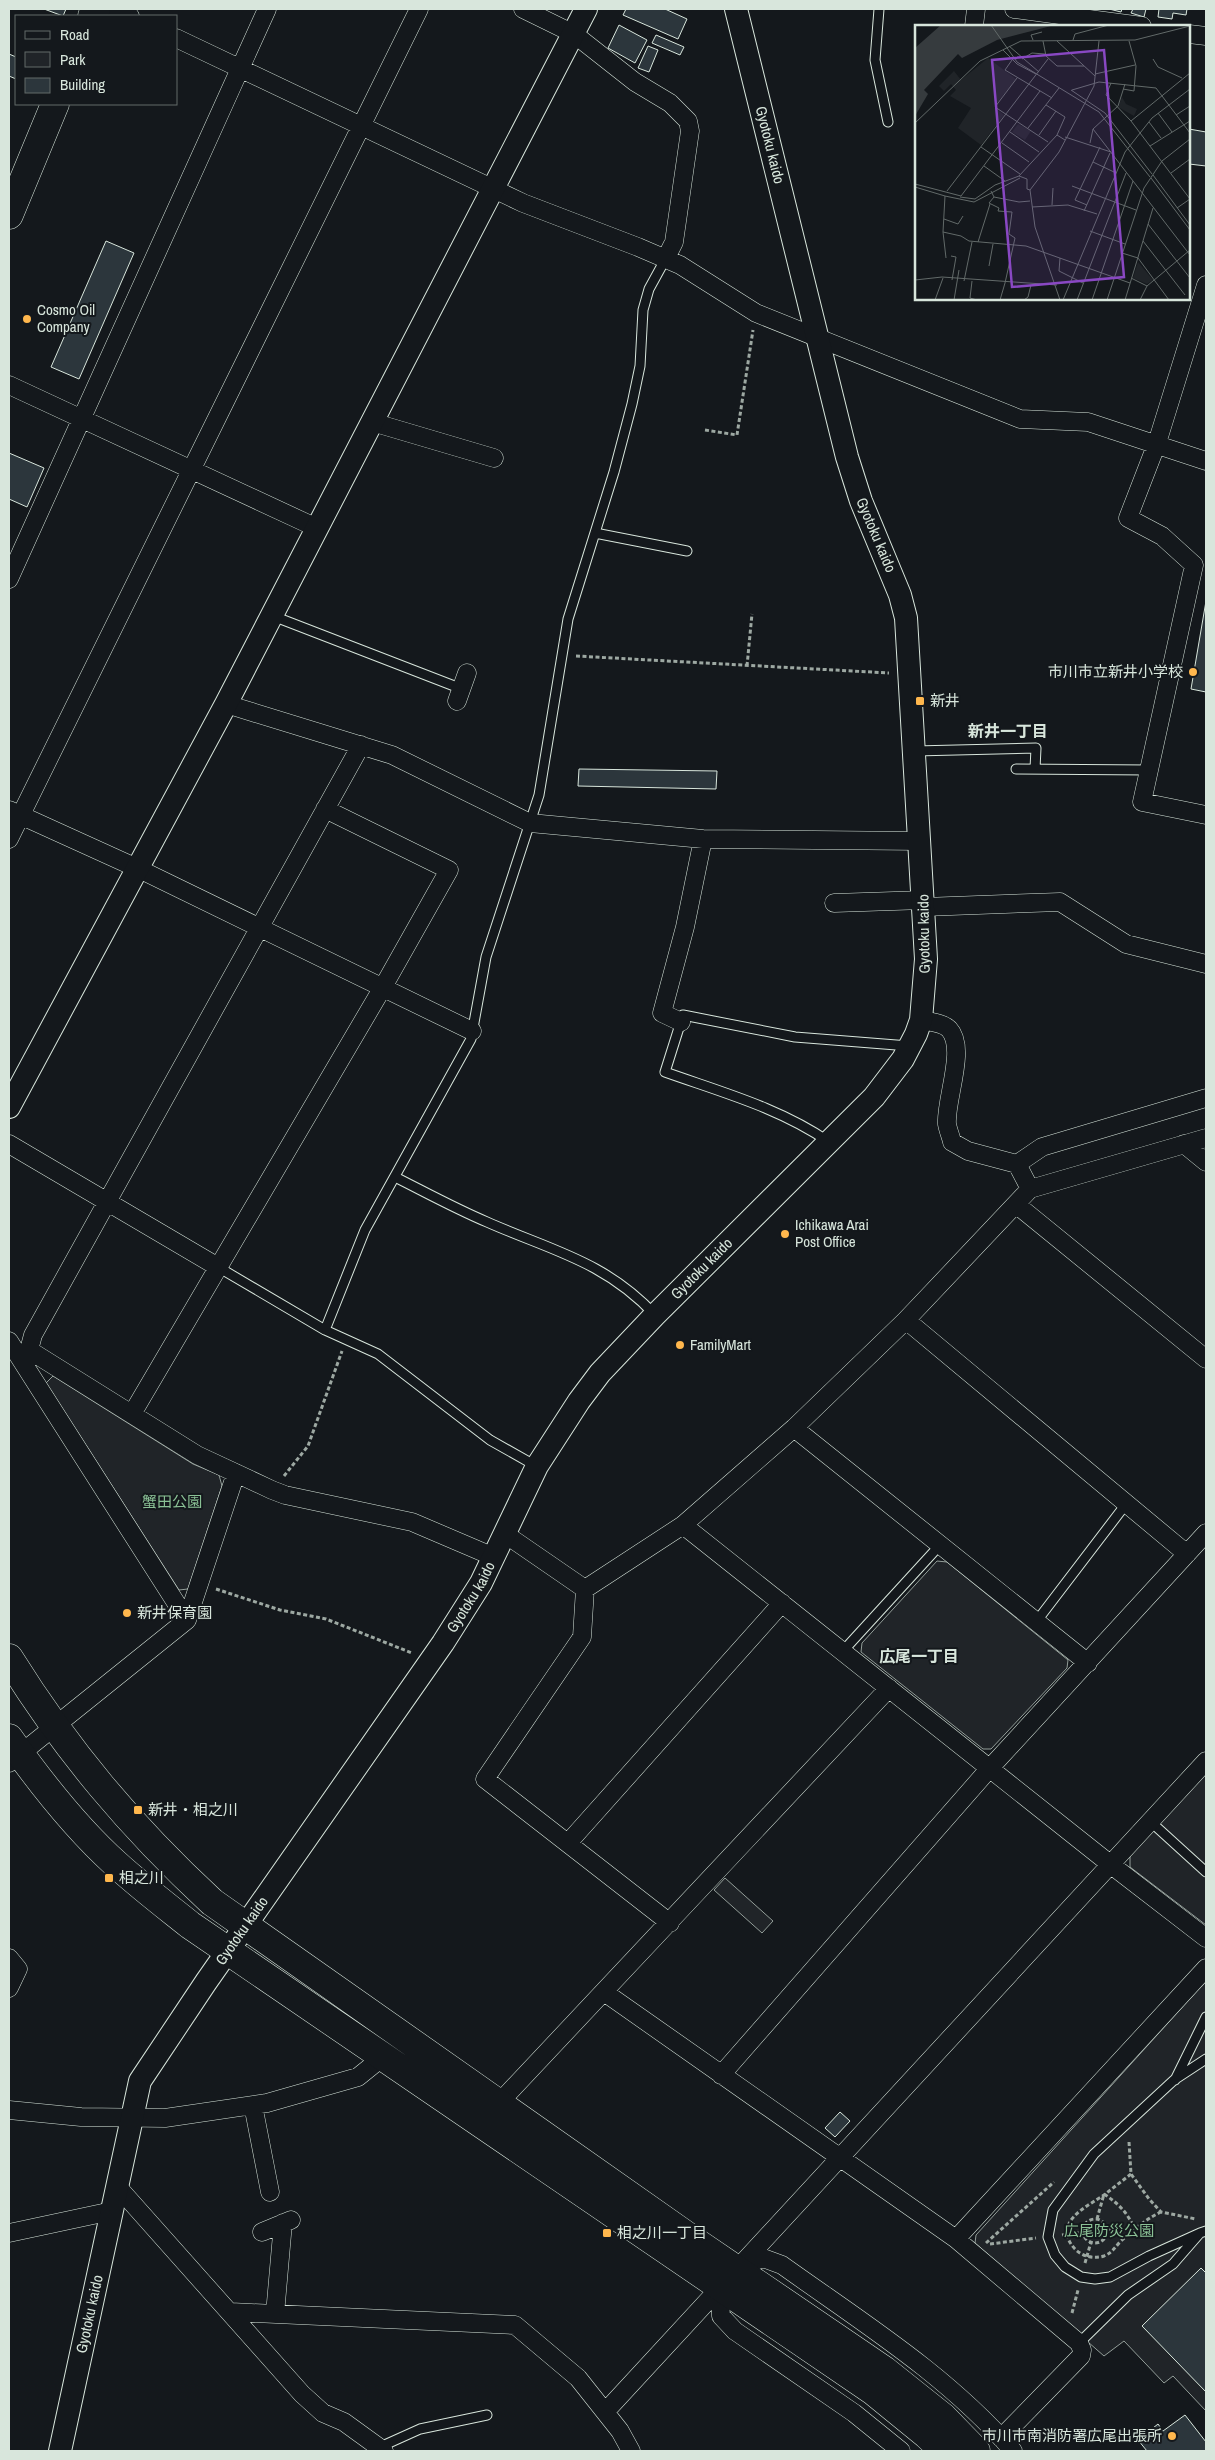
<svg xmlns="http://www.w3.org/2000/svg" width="1215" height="2460" font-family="'Archivo Narrow','Noto Sans JP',sans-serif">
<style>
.green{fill:#202428;stroke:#939e99}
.building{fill:#2c363c;stroke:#d8e6dc}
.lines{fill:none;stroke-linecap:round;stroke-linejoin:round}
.service-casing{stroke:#d8e6dc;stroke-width:11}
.minor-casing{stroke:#d8e6dc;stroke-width:19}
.tertiary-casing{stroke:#d8e6dc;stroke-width:24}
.primary-casing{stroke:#d8e6dc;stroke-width:29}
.path{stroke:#9da8a2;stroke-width:3;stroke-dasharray:4 2.5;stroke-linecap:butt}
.service{stroke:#14181c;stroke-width:9}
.minor{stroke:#14181c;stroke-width:18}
.tertiary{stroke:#14181c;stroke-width:22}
.primary{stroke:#14181c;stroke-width:28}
.poi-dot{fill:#ffb74d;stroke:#14181c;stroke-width:2}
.labels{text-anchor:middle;stroke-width:4;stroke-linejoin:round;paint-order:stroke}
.street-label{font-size:15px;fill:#d8e6dc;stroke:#14181c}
.poi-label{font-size:15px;fill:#d8e6dc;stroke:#14181c;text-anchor:start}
.park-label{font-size:15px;fill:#8ac095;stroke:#14181c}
.neighbourhood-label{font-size:16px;font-weight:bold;fill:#d8e6dc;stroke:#14181c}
.inset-road{fill:none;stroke:#626a69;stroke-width:1}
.view{fill:#8948c3;fill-opacity:0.15;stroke:#8948c3;stroke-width:2.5}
.inset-edge{fill:none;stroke:#d8e6dc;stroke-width:2.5}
</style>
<rect width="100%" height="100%" fill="#14181c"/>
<path class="green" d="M53,1376l140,88 26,11 3,11 -34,103 -9,1 -133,-207z
M937,1561l10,1 121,98 -1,8 -76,81h-8l-122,-97 1,-9z
M1206,1774v151l-76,-58v-12z
M725,1878l48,43 -11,12 -48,-43z
M1206,1981v430l-33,-35 -9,7 -40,-42 -20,15 -129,-113 1,-8z"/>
<path class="building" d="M44,9h22l-3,7z
M626,9h39l22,10 -9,20 -55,-24z
M1109,9h13l-1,3z
M1133,9h13l-2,8 -13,-4z
M1159,9h28l-1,6 -13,-2 -1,6 -14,-2z
M619,25l28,15 -12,23 -27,-15z
M656,35l28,12 -4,8 -28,-12z
M648,46l10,4 -9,22 -11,-4z
M9,54l7,3v22l-7,-3z
M1189,129l17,3v34l-17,-2z
M106,241l28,12 -55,126 -28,-12z
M9,453l35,15 -17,39 -18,-8z
M1206,601v91l-15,-3z
M579,769l138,2 -1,18 -138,-3z
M840,2112l10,9 -15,16 -10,-9z
M1201,2268l5,5v119l-64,-66z
M1185,2415l21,27v9h-59l-9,-11 20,-16 5,7z"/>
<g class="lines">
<defs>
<path id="service" d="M879,9l-4,51 13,62
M595,533l92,18
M273,616l189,73
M915,751l121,-3 -1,21
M1016,769l133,1
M829,1142c-49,-34 -108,-50 -164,-70l18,-57 112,22 114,9
M395,1177c30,15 61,32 92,45 63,28 118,39 168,93
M218,1267l107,63 53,24 112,86 46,26
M325,1330l40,-100 106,-191 15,-82 53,-162 29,-176 46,-147 18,-68 8,-38 3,-56 6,-21 17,-31
M1036,1622l90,-118
M843,1651l97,-106
M1151,1822l55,50
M1175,2080l31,-63
M1200,2233l-51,23 -39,21 -15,2 -14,-2 -16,-10 -10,-12 -7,-18 5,-27 41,-56 80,-74 32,-21
M1079,2343l49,-48 45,-31 27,-31 6,-2
M380,2447l40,-18 67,-14"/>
<path id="minor" d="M114,9l16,7
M523,9l51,25 61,48 35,21 18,18 2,10 -16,111 -8,16
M1014,9l128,17
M974,26l2,-17
M1189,34l17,2
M176,38l347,165 115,44 42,18 76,48 264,106 68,3 118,39
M1206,285l-49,158 -29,75 34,18 32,29 -52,237 64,13
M9,385l308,143
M372,422l122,36
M9,579l258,-570
M457,701l10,-28
M226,704l166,51 138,68 173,16 217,2
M9,810l130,59 333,162
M9,839l410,-830
M834,903l90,-3
M924,907l136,-5 66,42 80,20
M681,1022l-19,-9 23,-86 18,-88
M9,1144l209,123
M1184,1144l22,18
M1017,1164l25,-17 164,-49
M1030,1189l176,-51
M1017,1205l189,154
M906,1320l281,234
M9,1341l178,279
M29,1350l4,-15 328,-590
M20,1355l9,-5 168,105 75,35 13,5 127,27 82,35
M132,1414l251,-427 66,-117 -124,-61
M794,1428l294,235
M683,1525l427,339 96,74
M505,1534l80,55 98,-64 111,-97 112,-108 124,-131 -13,-25 -49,-13 -16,-9c-1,-5 -4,-12 -5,-18 -2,-24 20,-76 2,-95 -6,-6 -19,-7 -28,-9
M585,1589l-3,48 -97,142 185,144
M9,1763l178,-143 49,-147
M568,1843l214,-240
M9,1958l9,11 -9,19
M604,1992l352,247 123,104 3,7 -1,6 -80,82
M721,2075l268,-306 217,-236
M498,2104l391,-416
M253,2105l17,87
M9,2110l72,7 84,1 102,-15 91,-26 26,-21
M117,2186l185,208 21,19 21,9 40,29
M262,2232l29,-12
M9,2233l103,-22
M956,2239l250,-271
M742,2266l21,-8 19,7c81,58 165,110 231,186
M719,2286l2,30 14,15 119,82 47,38
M231,2312l284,13 63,53 42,53 11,20
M275,2314l8,-91
M606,2411l600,-650"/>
<g id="tertiary">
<path d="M9,1107l217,-403 360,-695"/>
<path id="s1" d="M60,2451l80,-370 66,-99 237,-339 38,-60 56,-117 42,-65 21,-28 55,-58 219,-218 29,-38 13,-25 5,-14 5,-61 -20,-341 -6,-23 -39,-94 -14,-44 -111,-448"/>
</g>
<path id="primary" d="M92,16l4,-7
M9,215l46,-111
M9,1658c58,93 122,169 203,244l481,338 191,130 59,47 33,34
M9,1738c31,44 66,89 107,126 23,21 49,41 74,61l683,466 54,44 17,16"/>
</defs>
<use href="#service" class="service-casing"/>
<use href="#minor" class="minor-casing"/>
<use href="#tertiary" class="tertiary-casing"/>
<use href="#primary" class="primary-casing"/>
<path class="path" d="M705,430l32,5 16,-105
M576,656l313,17
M747,666l5,-52
M284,1476l24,-30 34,-95
M216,1589l64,21 46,9 86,34
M1129,2142l2,32 18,25 12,13 35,7
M1131,2174c-9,7 -18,14 -27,21 -18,12 -53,28 -29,54 8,8 19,10 29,7 8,-3 11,-9 17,-15 12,-11 25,-22 40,-29
M1097,2219l7,-25c15,10 24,19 31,36l-28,-1
M1083 2231a12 12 0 1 1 24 0a12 12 0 1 1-24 0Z
M1062,2235l22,-3
M986,2243l68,-61
M990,2244l46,-6
M1085,2263l6,-21
M1072,2313l6,-23"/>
<use href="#service" class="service"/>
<use href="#minor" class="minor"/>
<use href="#tertiary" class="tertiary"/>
<use href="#primary" class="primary"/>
</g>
<g class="poi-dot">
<circle cx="27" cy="319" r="5"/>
<circle cx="1193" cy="672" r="5"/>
<rect x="915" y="696" width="10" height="10" rx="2.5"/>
<circle cx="785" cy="1234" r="5"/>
<circle cx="680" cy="1345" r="5"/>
<circle cx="127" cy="1613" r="5"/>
<rect x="133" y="1805" width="10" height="10" rx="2.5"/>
<rect x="104" y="1873" width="10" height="10" rx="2.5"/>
<rect x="602" y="2228" width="10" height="10" rx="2.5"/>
<circle cx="1172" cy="2436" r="5"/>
</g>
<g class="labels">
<g class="street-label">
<text transform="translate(770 145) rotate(76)" y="5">Gyotoku kaido</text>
<text transform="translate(876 535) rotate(67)" y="5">Gyotoku kaido</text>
<text transform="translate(924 934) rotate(-91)" y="5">Gyotoku kaido</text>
<text dy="5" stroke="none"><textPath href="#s1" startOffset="1370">Gyotoku kaido</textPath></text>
<text dy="5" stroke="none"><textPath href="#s1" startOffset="965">Gyotoku kaido</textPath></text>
<text dy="5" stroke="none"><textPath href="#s1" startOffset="560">Gyotoku kaido</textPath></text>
<text dy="5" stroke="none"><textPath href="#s1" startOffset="140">Gyotoku kaido</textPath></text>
</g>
<g class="poi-label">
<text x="37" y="315">Cosmo Oil<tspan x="37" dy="17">Company</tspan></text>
<text x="1183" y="677" text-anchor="end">市川市立新井小学校</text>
<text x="930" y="706">新井</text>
<text x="795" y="1230">Ichikawa Arai<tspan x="795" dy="17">Post Office</tspan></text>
<text x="690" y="1350">FamilyMart</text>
<text x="137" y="1618">新井保育園</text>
<text x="148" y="1815">新井・相之川</text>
<text x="119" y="1883">相之川</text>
<text x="617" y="2238">相之川一丁目</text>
<text x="1162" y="2441" text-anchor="end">市川市南消防署広尾出張所</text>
</g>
<g class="park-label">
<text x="172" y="1507">蟹田公園</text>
<text x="1109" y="2236">広尾防災公園</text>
</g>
<g class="neighbourhood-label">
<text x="1008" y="737">新井一丁目</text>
<text x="919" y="1662">広尾一丁目</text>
</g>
</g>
<g transform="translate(915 25)">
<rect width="275" height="275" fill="#14181c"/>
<path d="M73,33l28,21 -22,28 10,8 -23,30 -23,-17 13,-20 -21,-12 6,-6 -5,-6 -7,7 -5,-5 15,-15 7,9zM207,72l4,7 11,5 -3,7 -16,-9zM103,99l13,7 -6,9 -13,-8zM223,237l15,18 -6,4 -14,-6z" fill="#202428"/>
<path d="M26,0h114l-58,15 -35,18 -4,-4 -34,36 4,4 -13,22v-68z" fill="#363b3e"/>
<path class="inset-road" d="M76,0l26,37 82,50 51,65M118,15l-2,-5 11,-3M158,15l2,-6 34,-9M128,16l3,15 11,10h27M142,16l38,35M94,21l30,26M88,25l14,14 19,10M107,34l10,-6 13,1M238,34l5,8 24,11M97,35l-7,10 47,28M180,49l40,-9M102,53l-22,29 53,35M196,58l-5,12 25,26 59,78M208,64l11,2 2,-25 -7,-25M156,65l34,23 47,61M157,65l27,-8 57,6 34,45M131,80l19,12 -8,18M243,88l14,19M261,90l14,-9M216,96l59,-48M234,97l12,16M0,98l65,-62 41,-20 114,-1 55,-14M113,103l31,-40M178,104l97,126M95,107l29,20M124,110l17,-24M150,112l46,15M87,118l27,19M175,118l3,-14 25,-23 7,-22M235,121l40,-25M66,122l39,27M178,137l21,10M69,141l21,15M256,148l19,-14M238,150l37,50M236,153l39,52M0,159l46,12 79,-105M157,161l64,24M0,162l30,9 -2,36 18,4 8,5 57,5 104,37M115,165l-3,-1v-10l-8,-3 38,-41 8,5M32,166l101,-132M76,166l3,6 25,5 11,-1M30,171l29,6 46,-24M45,172l15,2 20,-14 24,-9M79,172l-5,6 10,5 -1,3 14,1 -3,22 6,4 -10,45M137,180l1,-17M172,180l-12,-5 25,-53M117,182l36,-2 29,9M262,183l13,-9M169,186l26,-58M29,194l14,5 5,-8M233,199l42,54M175,206l35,13M28,207l3,26M228,216l42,54M63,217l12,-38M207,228l16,5 31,42M36,231l5,1 -4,23M145,233l-1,13 24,12M74,241l4,-22M216,253l16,8M0,255l27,-3 115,8M49,256l8,-39M57,256l-2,17 7,2M20,275l8,-22M39,275l5,-30M85,275l5,-17M109,275l4,-3 3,-12M145,275l-25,-73 -5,-37 29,-38 35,-66 5,-45M148,275l62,-148 27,-34 38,-29M162,275l49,-127M177,275l41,-119M192,275l37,-112 18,-27 28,-22M210,275l28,-92M225,275l7,-14 43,-36"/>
<path class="view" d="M189,25l20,227 -112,10 -20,-227z"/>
<rect width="275" height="275" class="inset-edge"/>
</g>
<rect width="1215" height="2460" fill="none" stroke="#d8e6dc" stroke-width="20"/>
<rect x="15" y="15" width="162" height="90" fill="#14181c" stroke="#626a69"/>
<rect x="25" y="31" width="25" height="8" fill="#14181c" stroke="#626a69"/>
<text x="60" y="40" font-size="15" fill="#d8e6dc">Road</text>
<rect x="25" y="52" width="25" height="15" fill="#202428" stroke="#626a69"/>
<text x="60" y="65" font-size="15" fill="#d8e6dc">Park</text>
<rect x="25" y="78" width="25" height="15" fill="#2c363c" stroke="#626a69"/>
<text x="60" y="90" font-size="15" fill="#d8e6dc">Building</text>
</svg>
